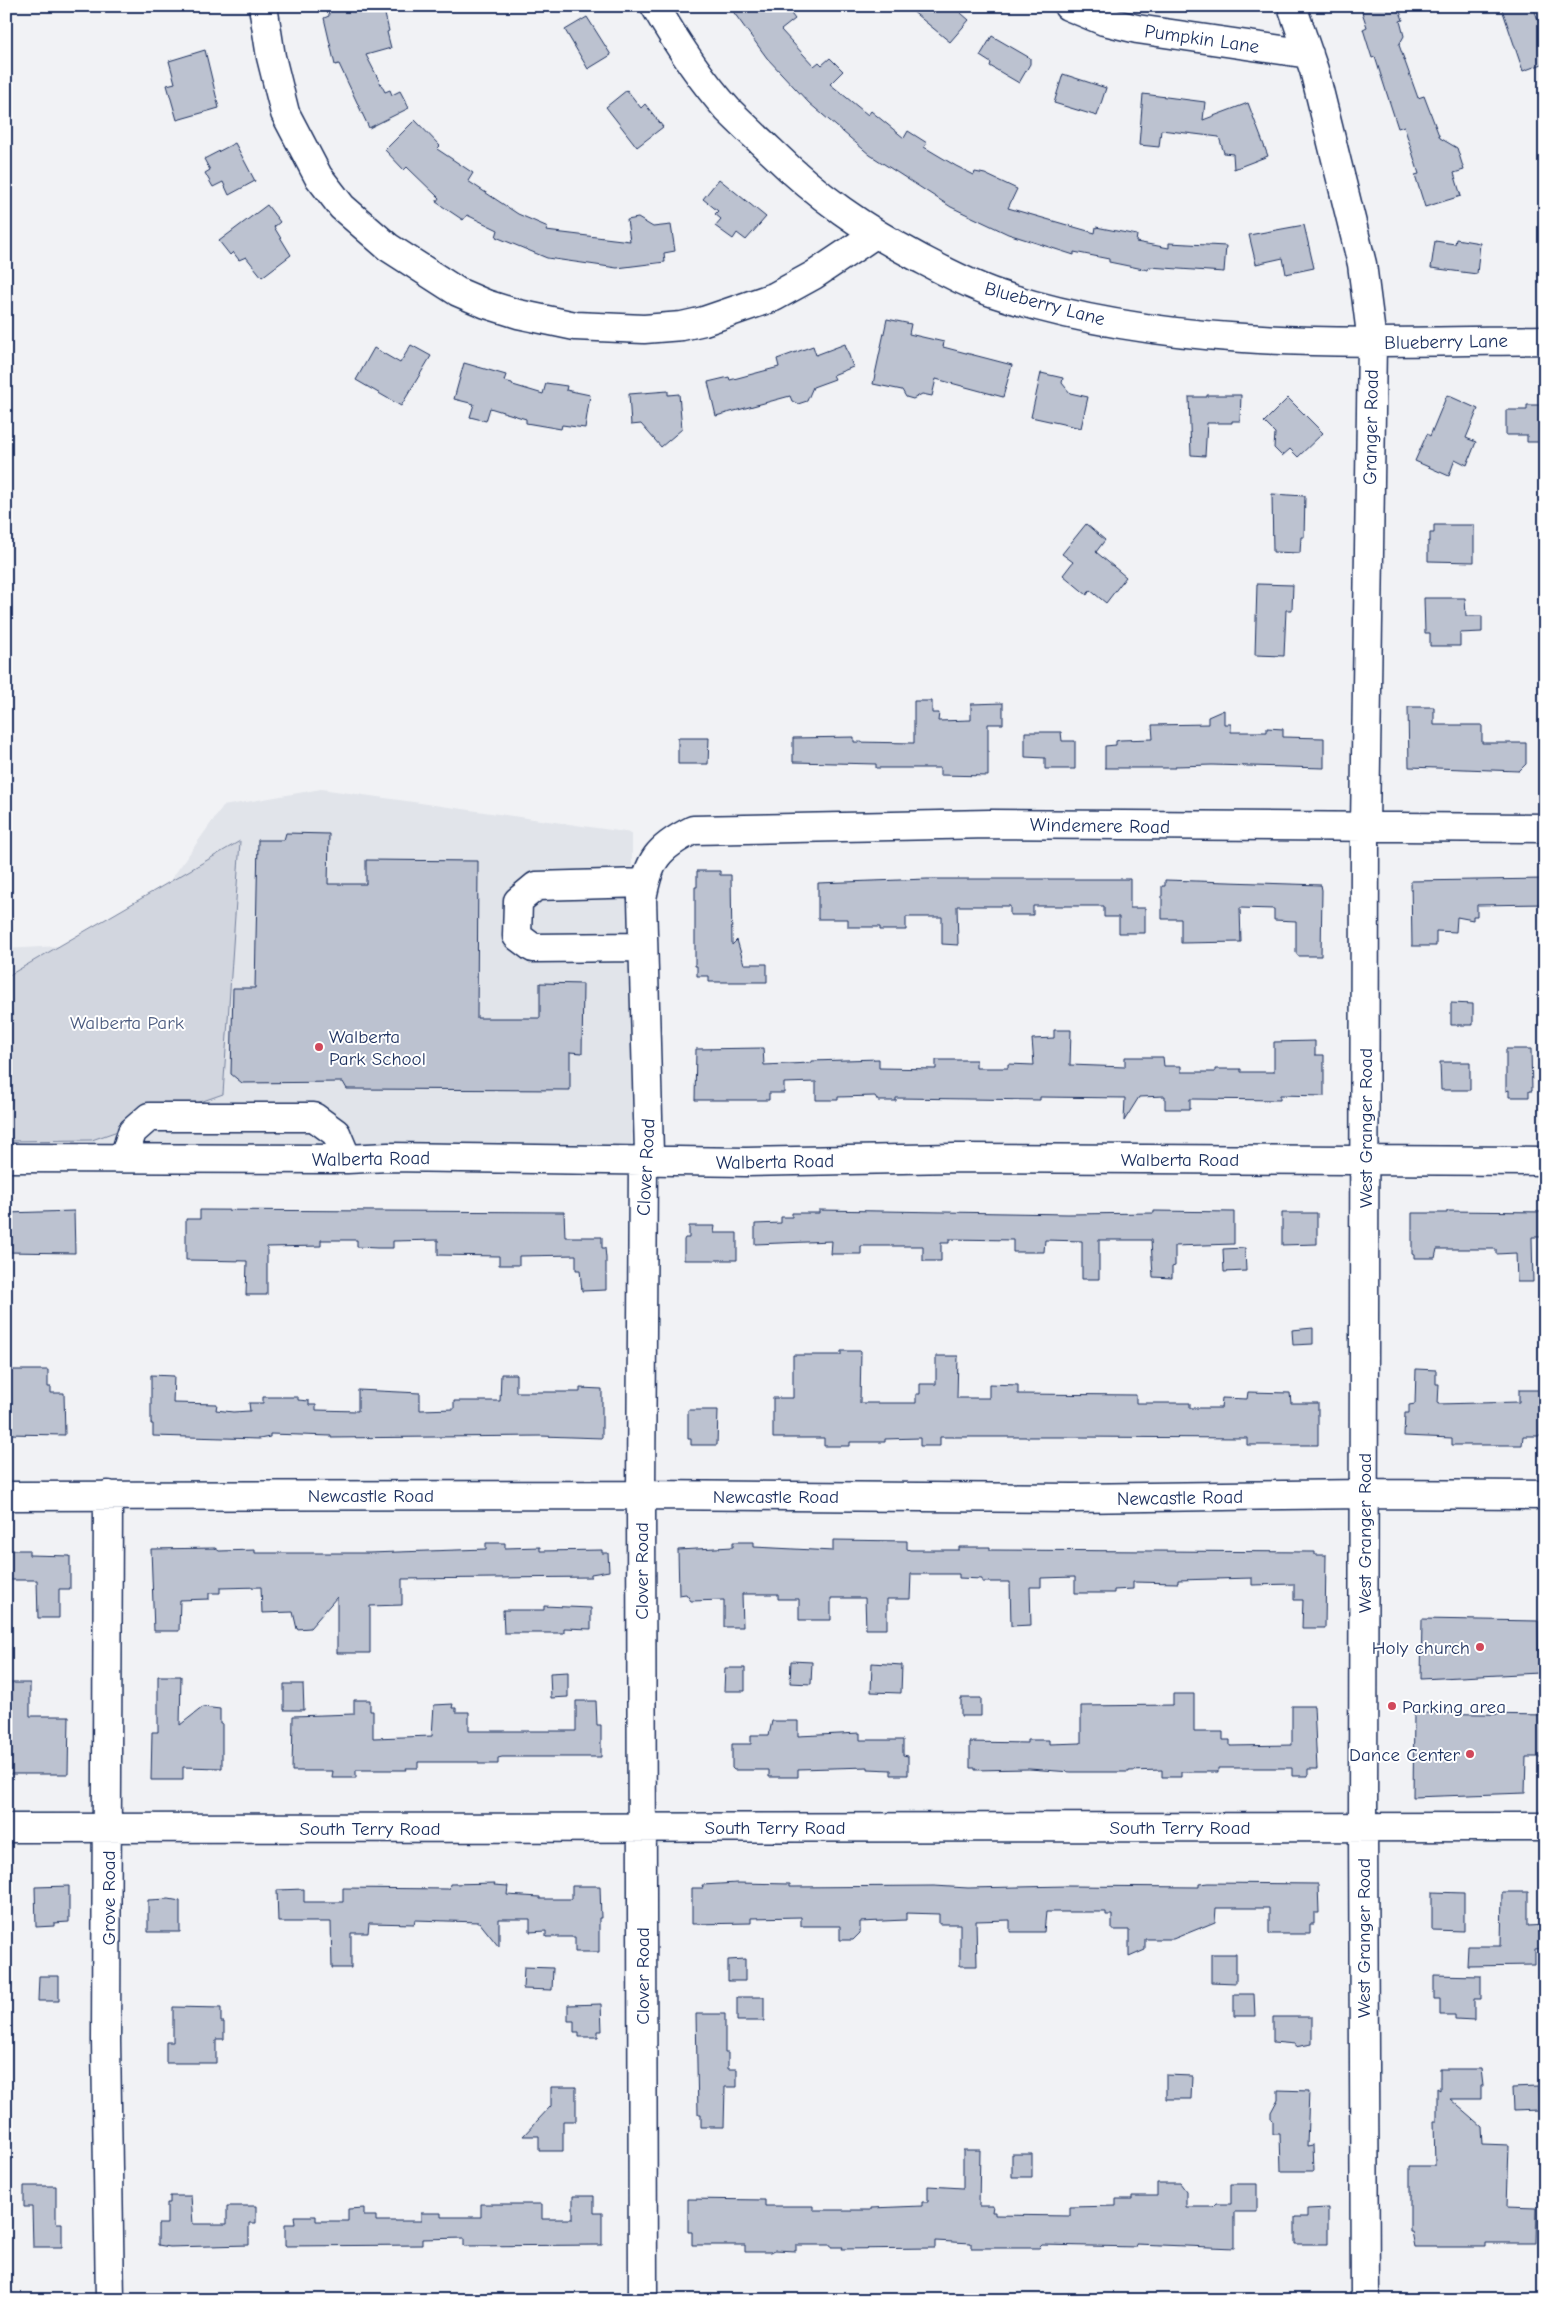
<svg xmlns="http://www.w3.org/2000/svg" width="1551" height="2306" font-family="'Comic Neue',sans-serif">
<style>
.built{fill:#e1e4ea}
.green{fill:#d2d6df;stroke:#76829e}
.building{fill:#bcc2d0;stroke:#1b2f5e}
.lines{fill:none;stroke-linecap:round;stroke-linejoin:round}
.minor-casing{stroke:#1b2f5e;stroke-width:31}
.minor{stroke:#fff;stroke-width:28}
.poi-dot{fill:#d1495b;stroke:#fff;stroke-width:2}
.labels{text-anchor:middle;stroke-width:4;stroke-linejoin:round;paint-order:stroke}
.street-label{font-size:19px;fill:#1b2f5e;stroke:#fff}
.park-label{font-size:19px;fill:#49597e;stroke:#fff}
.poi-label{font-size:19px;fill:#1b2f5e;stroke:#fff;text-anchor:start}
</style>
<rect width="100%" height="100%" fill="#f1f2f5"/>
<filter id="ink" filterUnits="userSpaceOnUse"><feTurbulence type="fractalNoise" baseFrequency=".02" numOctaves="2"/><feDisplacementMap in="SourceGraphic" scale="10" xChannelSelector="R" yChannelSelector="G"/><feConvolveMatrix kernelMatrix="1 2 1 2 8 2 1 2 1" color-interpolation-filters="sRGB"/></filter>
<g filter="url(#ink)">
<path class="built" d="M321,789l311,44v312h-626v-196l121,-7 96,-136z"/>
<path class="green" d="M240,841l-17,253 -131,46 -86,1v-164z"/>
<path class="building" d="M328,6h55l6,25 -2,1 4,16 -25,7 19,37 5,-2 2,5 8,-4 9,17 -40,20 -30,-64 -4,1 -11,-47 5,-2z
M729,6h56l10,13 -14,11 33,36 5,-4 3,3 8,-7 13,13 -13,13 38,31 3,-4 33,27 4,-7 19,12 -3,4 32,19 18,9 1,-3 10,2 32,15 -9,19 87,25 1,-6 41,8 -1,7 33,6v-5l57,3 -2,26 -75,-5 -1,3 -39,-8v-3l-35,-7v3l-66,-21 -57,-27 -81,-52 -61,-52 -42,-45z
M906,6h47l16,14 -19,22z
M1360,6h38l5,14 -3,1 4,15 -5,9 19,53 6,-2 16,42 17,10 7,22 -10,3 7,23 -36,11 -10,-32 4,-1 -15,-48 -6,2 -23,-71 -3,1 -9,-29 4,-2z
M1501,6h32l12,33 -5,2 5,14v8l-22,8z
M587,17l24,38 -23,14 -23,-39z
M992,36l38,22v6l-11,19 -29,-17 1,-3 -11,-7z
M205,50l14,58 -42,12 -10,-35 8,-2 -6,-22z
M1063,74l43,14 -9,28 -43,-13z
M627,90l14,18 4,-4 18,23 -26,20 -31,-40z
M1143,94l62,8 -2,18 45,-17 20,53 -34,13 -1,-15 -9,-1 -5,-16 -58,-7 -2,17 -20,-2z
M415,120l25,26 -3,3 36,24 -5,8 50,33 30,13 -2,4 84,10 -3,-21 11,-2 15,9 18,-2 4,26 -11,2 1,9 -48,6 -70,-10 -51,-21 2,-7 -31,-15 -4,5 -27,-18 3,-4 -32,-31 -3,3 -19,-20z
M235,143l20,38 -26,14 -6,-13 -10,5 -8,-14 5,-3 -6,-11z
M719,179l47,38 -20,23 -9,-7 -4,6 -18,-13 6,-7 -6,-5 3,-3 -15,-12z
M267,205l13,17 -6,5 17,28 -29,22 -16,-20 -7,3 -6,-8 -3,3 -11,-14z
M1304,225l10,43 -28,6 -3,-16 -27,6 -7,-29z
M1456,239l24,4 -3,31 -46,-6 4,-27 20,3z
M887,319l24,5 -2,10 35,8 -1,5 69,18 -9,32 -67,-18 -4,17 -10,-2 -9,5 -7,-2 -4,-7 -29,-6z
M845,344l8,23 -20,8 2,4 -22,8 -6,14 -9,3 -6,-3 -2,-5 -74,20 -8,-34 21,-5 1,3 49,-13 -2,-8 36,-13 3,9z
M411,345l20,11 -30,50 -45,-26 18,-32 26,15z
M464,363l42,12 -2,6 8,2 1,2 30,9 3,-11 21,3 -1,4 24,5 -5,33 -23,-3 -1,4 -35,-6v-4l-36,-11 -4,13 -16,-4 4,-13 -20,-5z
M1041,373l22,5 -1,5 8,10 18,4 -7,31 -50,-11z
M668,391v4l11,-1 3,35 -21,18 -20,-23 -10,1 -2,-31z
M1207,395h34l-1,26h-8v2h-25l-2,33 -14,-1 -2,-58h18z
M1447,395l31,14 -12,29 10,4 -9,23 -12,-6 -6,17 -34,-15 12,-27 3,2z
M1288,398l35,35 -25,24 -8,-8 -8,7 -8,-8 1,-15 -11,-11z
M1527,405h18v37h-18v-7h-21v-25h21z
M1272,494l33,2 -1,41h-3l-1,16 -27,-1z
M1086,524l19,16 -9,12 30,25 -20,26 -16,-13 -3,5 -24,-20 10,-13 -11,-8z
M1434,525h40v37l-46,-1v-20h2v-8h4z
M1257,584l36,1 -1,25h-6l-2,46 -29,-1z
M1424,598h41l1,18h16v16l-22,1v13h-30v-13h-5z
M914,701h18v12h7l-1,8 33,-1v-16l32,-1v21h-15v52l-48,-1v-7h-64v-4l-83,-2v-24l61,-1v5l60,1z
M1408,707h26v18h48v18h44v21l-7,7 -110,-4z
M1224,710v14h7v8h36v-4l16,1v8l41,1v30l-112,-3 -36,1v2h-71v-22l11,-1v-4l4,-1 33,-1 -1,-14 56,-1v-7z
M1025,732h36l1,9h13v28h-30v-11l-20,-1z
M678,738h31l-1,26h-30z
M286,833l43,1 -1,50h38v-24l112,1 -1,157h63v-35l43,1 -1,69 -12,-1v38l-223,-1 -4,-7 -101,1 -11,-9 2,-86h22l3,-148h26z
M697,871h23v4h11l1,70 5,-5 7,24h23v18h-58v-6h-12v-10h-2v-79h2z
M927,879h203v29h15v25h-26v-16h-15v-11h-71v9h-23v-9h-53l1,39 -16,-1v-27h-36v13h-26v-3h-32v-8h-30v-36z
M1545,879v25l-68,1v11h-4v4l-16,-3 -1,15 -20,-1v15h-24l-1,-65z
M1165,880l156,5 1,5 -1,66h-23l-2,-3v-32l-22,-1v-11l-34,-1 1,34 -60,1v-24h-19v-33h3z
M1451,1003l22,1v21h-22z
M1054,1030h17l-1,35 55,2v-10h38l1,9h17v6h34v-3h26v3h33v-30l41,-1v14h9v41l-44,-1v5l-90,-1v10h-25v-13l-26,1 -15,24 1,-23 -85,-1v3l-144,-2v3h-18l-3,-5 -37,1v3h-22v-18l-32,1v10h-15v7h-74l1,-51 67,-1 1,17 47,-2v-2l68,-2v9l57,1v-9h40v8h32v-4l26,1 -2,-26 22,-1z
M1506,1049h25l1,42h-3v6h-20v-7l-3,1z
M1440,1062h30v28h-29z
M200,1210l364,2 1,25h37v11h3l1,10v32l-24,1 -2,-21h-4v-15l-57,1v9h-20v-9l-61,-1v-15l-45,1v7h-16l-20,-1v-7h-36v6l-54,1v48h-21l1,-34 -61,-1v-41h14z
M819,1210l249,4 86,-1v-2l80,1v32l-59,2v20l-3,1v11l-19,-1 -2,-37h-52v39h-17v-38l-37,-1 -1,12h-31v-12l-64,-1v4h-8v18h-18v-15h-62v8h-30l1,-13 -77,3v-20l26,-1v-6h11v-4h27z
M74,1211l1,42 -69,-1v-39z
M1447,1211l98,1v25h-13l1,45h-16l-1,-29 -20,1v-5h-59l-2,9h-21v-3l-2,-1v-41h35z
M1282,1213h35v31l-35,1z
M689,1226h26l-1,7h23v27h-53v-20l1,-2h4z
M1245,1248l1,23 -22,1 -1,-23z
M1313,1328v16l-20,1 -1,-15z
M841,1351h20l-1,52h56v-9h4v-10h16v-28h22l-1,42h32v-14l29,1v9l118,1v8h54v5h31l1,-10 25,1 1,-7 42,1 1,10h27v42h-71v-7h-3l-169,-1h-135v9h-20v-8l-35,1v3h-35v4h-26v-8h-51v-40h20v-43h48z
M1416,1369l20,1v14h3l-1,20 81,-2v-12h26v46h-22l-1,9h-70v-7l-48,-2 1,-23h4v-8l6,-1z
M10,1370h38v17h3v6h13l1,42 -59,-1v-34h5z
M501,1374h15v18h64v-4l22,1v49l-61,-2 -210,2v-2l-61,-2v3l-11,2 -106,-3v-12h-2v-49l23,1 -1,27 44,1 -1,6 17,2 17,-1 -1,-8h14v-6h35v3l11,1v4h7v5l42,1v-21l62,3v17l34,-1v-8h46z
M688,1410h30l-1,35h-26v-6h-3z
M833,1540l74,1v8l3,1h49v-3h31v3l325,2v3h11l-1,73h-23l1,-28h-9v-16l-42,1v-7l-74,2v3l-45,-1v7l-19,1v3h-39v-16l-34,1v9h-11l1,38 -20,1 -1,-44h-28v-3l-23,-1v-4h-48l-1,25h-23v30h-21l-1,-31h-34v22h-32v-21h-21v-5h-36l1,33h-19v-27l-33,1 -5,-7 -7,1 -1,-45 55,-3v-5h21v5l79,4z
M486,1543h19v5l35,-1v4l62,-1v3h6l1,18 -18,3v3l-189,2v26l-32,1v47h-33v-56l-27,31 -13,1 -4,-17 -31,1 -1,-26 -41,1v5h-11v6l-29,1 -1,31h-25l-3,-82 64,-1 4,3 36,-1v3h114l117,-4z
M6,1550h23v5l41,1v33h-11v29h-21l-1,-38h-31z
M544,1606l47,2v21l-27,-1v5h-60l-1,-23h41z
M1422,1619l116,2 1,52 -118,6z
M791,1661l21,1 -1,22 -21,-1z
M872,1663l30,2 -1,28 -30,-1z
M725,1668h20v23h-21z
M568,1672v25l-17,1 -1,-25z
M158,1676h23l-1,49 23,-18 17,2v14h2v45l-39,-1v13h-32l1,-48h6z
M10,1683h20v33h39l-1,58h-62v-46h4z
M284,1684h19l1,26h-20z
M1173,1694h21v38h29v8h7v6l62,-1v-39h22l3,63h-9v7h-16v-8h-74v4h-37v5h-19v-7l-33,1v1h-58l-42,-3 -54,1v-2h-5v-26l57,1v-3h22v4l32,-1v-37l92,-1z
M961,1698h20v18h-20z
M354,1700h16v11h3v27l59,-2 2,-31 19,-1 -1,4h4v4h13v19h107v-30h20l1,24h4v32h-99l-4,1v6h-19v-2h-61v6h-12l1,2h-51v8h-24l1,-7h-41l1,-55 61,-2z
M1414,1713l131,2v42h-19l-1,36 -112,4z
M772,1721h26v15l62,-3v7h43v15l5,1v19h-17v-5l-23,-1v-2l-70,2v8h-29v-7h-35l-2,-2v-24h19v-9h18z
M495,1883l-1,2 14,1 -1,9 33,2v2h32v-13h28l1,32h-2v34h-24v-15h-29v-6l-16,1v-13h-31v28l-20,-25 -64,-2 -1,4 -45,-1 -1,10h-17v35h-19l-1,-46h-53l-1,-32 27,-1v13h39v-14l106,1 1,-5z
M738,1883l52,1v3l144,-1 34,2 100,-2 131,1v-3l9,-1 110,1 1,29h-5v11h-4v10h-41v-26h-53l-1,14 -42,17h-28v11l-16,7v-27h-17v-15h-6v-3h-60l-2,20h-34v-12l-34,1 1,45h-17v-42h-21v-10l-33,-1v7l-46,2v11l-7,7h-13v-14h-39v-9l-50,1v5l-59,1v-36h11l-1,-3z
M69,1886v36l-15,1v3l-18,1 -1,-40z
M1432,1892l32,1v38l-32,-1z
M1502,1892h26v34l17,-1v23l-10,1v16l-68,1 1,-20h33z
M169,1899l11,2v31h-32v-32z
M1211,1954h25v29l-25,-1z
M745,1959v22h-17v-21z
M524,1967l29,1 -1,22 -29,-1z
M1434,1975l47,1v23h-7v21l-19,-1v-4h-15v-16h-6z
M39,1976h20v25h-21z
M1234,1994h20l1,22h-21z
M737,1997h27v24h-27z
M601,2004l1,27h-4v6h-19v-5h-5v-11h-6v-16z
M173,2007l48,1v14h3v17h-8v24h-50v-21h7z
M696,2014h29v39h3v16h9v18h-12l-1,40h-23v-13h-3z
M1273,2017h39v27l-17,3v-3l-22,-2z
M1440,2069h41l2,17h-2v13h-31l31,27 1,18 27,1 -2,61 30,1 -1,36h-50v4h-71l-3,-15h-2v-66h25l-1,-45h3v-33l3,2z
M1166,2075l26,1 -1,23h-25z
M551,2087h25v34h-13v30h-24v-15h-16l28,-30z
M1538,2087l1,23 -26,1 -1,-23z
M1278,2090l31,1 -2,55 6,-1 1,26h-33l-1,-37h-7v-13l-2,-2v-7l7,-13z
M963,2150h17l-1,56h14l-1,6h3v3l75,1v-9l46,-1v-7h16v-3h25v-13h23l6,8v16h27l3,-3h15v-20h26v28h-23v36l-98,-4 1,3 -95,-2 -3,3h-68v-5l-36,-2v7l-93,1 1,-2h-12v-2h-35v6l-21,-1 -4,2h-26v-7h-53v-13h-4v-33l77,1v6h48v4h58v-2l51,-2v-4h6v-16l35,2z
M1012,2154h20v23h-20z
M24,2186h32v37h6v24h-29l-1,-40h-8z
M170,2196h21l2,28h34v-18h29v17h-7v22l-79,2 -12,-2v-21h9v-21h3z
M573,2196h21v17h8v32l-138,1v-8l-42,1v6l-137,1v-22h10l-1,-8h22v5h32v-12l16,-1v8h12v5h45v-8h20v4h40v-13h61v15h31z
M1328,2208v36h-33v-27h12v-8z"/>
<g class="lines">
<defs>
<path id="minor" d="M263,6l8,51 14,56 33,63 24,31 46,40 70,45 28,12 32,10 57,12 69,3 38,-3 22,-5 70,-24 40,-22 61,-41
M655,6c21,36 45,73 73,104 14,14 29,28 44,42 46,45 91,76 147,106 25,13 51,27 78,36 176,58 366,48 548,46
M1068,6l36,15 33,8 172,25
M1292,6l22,64 48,194 10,78 -7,485 -2,1000 2,473
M642,947l-109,1 -16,-12 1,-35 18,-15 109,-3
M6,1158l341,1 41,-2 358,5 209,-4 590,3
M124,1158l8,-26 17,-15h165l22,16 11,26
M108,1495l-2,546 4,259
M6,1496l635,-1 432,3 291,-4 181,1
M6,1828l1539,-1
M643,2300l-2,-805 2,-334 6,-8 -7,-254c7,-39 15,-51 51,-69l297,-6 555,4"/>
</defs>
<use href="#minor" class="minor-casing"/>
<use href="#minor" class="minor"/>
</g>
</g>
<g class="poi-dot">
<circle cx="319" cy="1047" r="5"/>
<circle cx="1480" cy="1647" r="5"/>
<circle cx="1392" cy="1706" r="5"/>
<circle cx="1470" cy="1754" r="5"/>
</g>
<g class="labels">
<g class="street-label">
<text transform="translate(1202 38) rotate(8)" y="7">Pumpkin Lane</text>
<text transform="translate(1045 303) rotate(15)" y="7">Blueberry Lane</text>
<text transform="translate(1446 341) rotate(-1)" y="7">Blueberry Lane</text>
<text transform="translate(1370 427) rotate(-89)" y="7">Granger Road</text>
<text transform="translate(1100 825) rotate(1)" y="7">Windemere Road</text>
<text transform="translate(1365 1128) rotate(-90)" y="7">West Granger Road</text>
<text transform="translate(371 1158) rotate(-1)" y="7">Walberta Road</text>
<text x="1180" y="1166">Walberta Road</text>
<text transform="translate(775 1161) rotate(-1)" y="7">Walberta Road</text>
<text transform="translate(645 1167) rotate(-87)" y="7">Clover Road</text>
<text x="371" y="1502">Newcastle Road</text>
<text x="776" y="1503">Newcastle Road</text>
<text transform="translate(1180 1497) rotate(-1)" y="7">Newcastle Road</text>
<text transform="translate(1364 1533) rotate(-90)" y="7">West Granger Road</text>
<text transform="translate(641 1571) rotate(-90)" y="7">Clover Road</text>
<text x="775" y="1834">South Terry Road</text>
<text x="1180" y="1834">South Terry Road</text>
<text x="370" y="1835">South Terry Road</text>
<text transform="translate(108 1898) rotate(-90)" y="7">Grove Road</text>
<text transform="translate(1363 1938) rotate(-90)" y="7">West Granger Road</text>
<text transform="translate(642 1976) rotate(-90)" y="7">Clover Road</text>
</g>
<g class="park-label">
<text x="127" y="1029">Walberta Park</text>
</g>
<g class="poi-label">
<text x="329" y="1043">Walberta<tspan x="329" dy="22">Park School</tspan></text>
<text x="1470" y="1654" text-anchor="end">Holy church</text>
<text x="1402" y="1713">Parking area</text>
<text x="1460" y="1761" text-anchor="end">Dance Center</text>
</g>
</g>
<rect width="1551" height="2306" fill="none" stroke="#fff" stroke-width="25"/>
<rect x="12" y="12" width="1526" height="2281" fill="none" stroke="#1b2f5e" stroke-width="2" filter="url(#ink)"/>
</svg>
